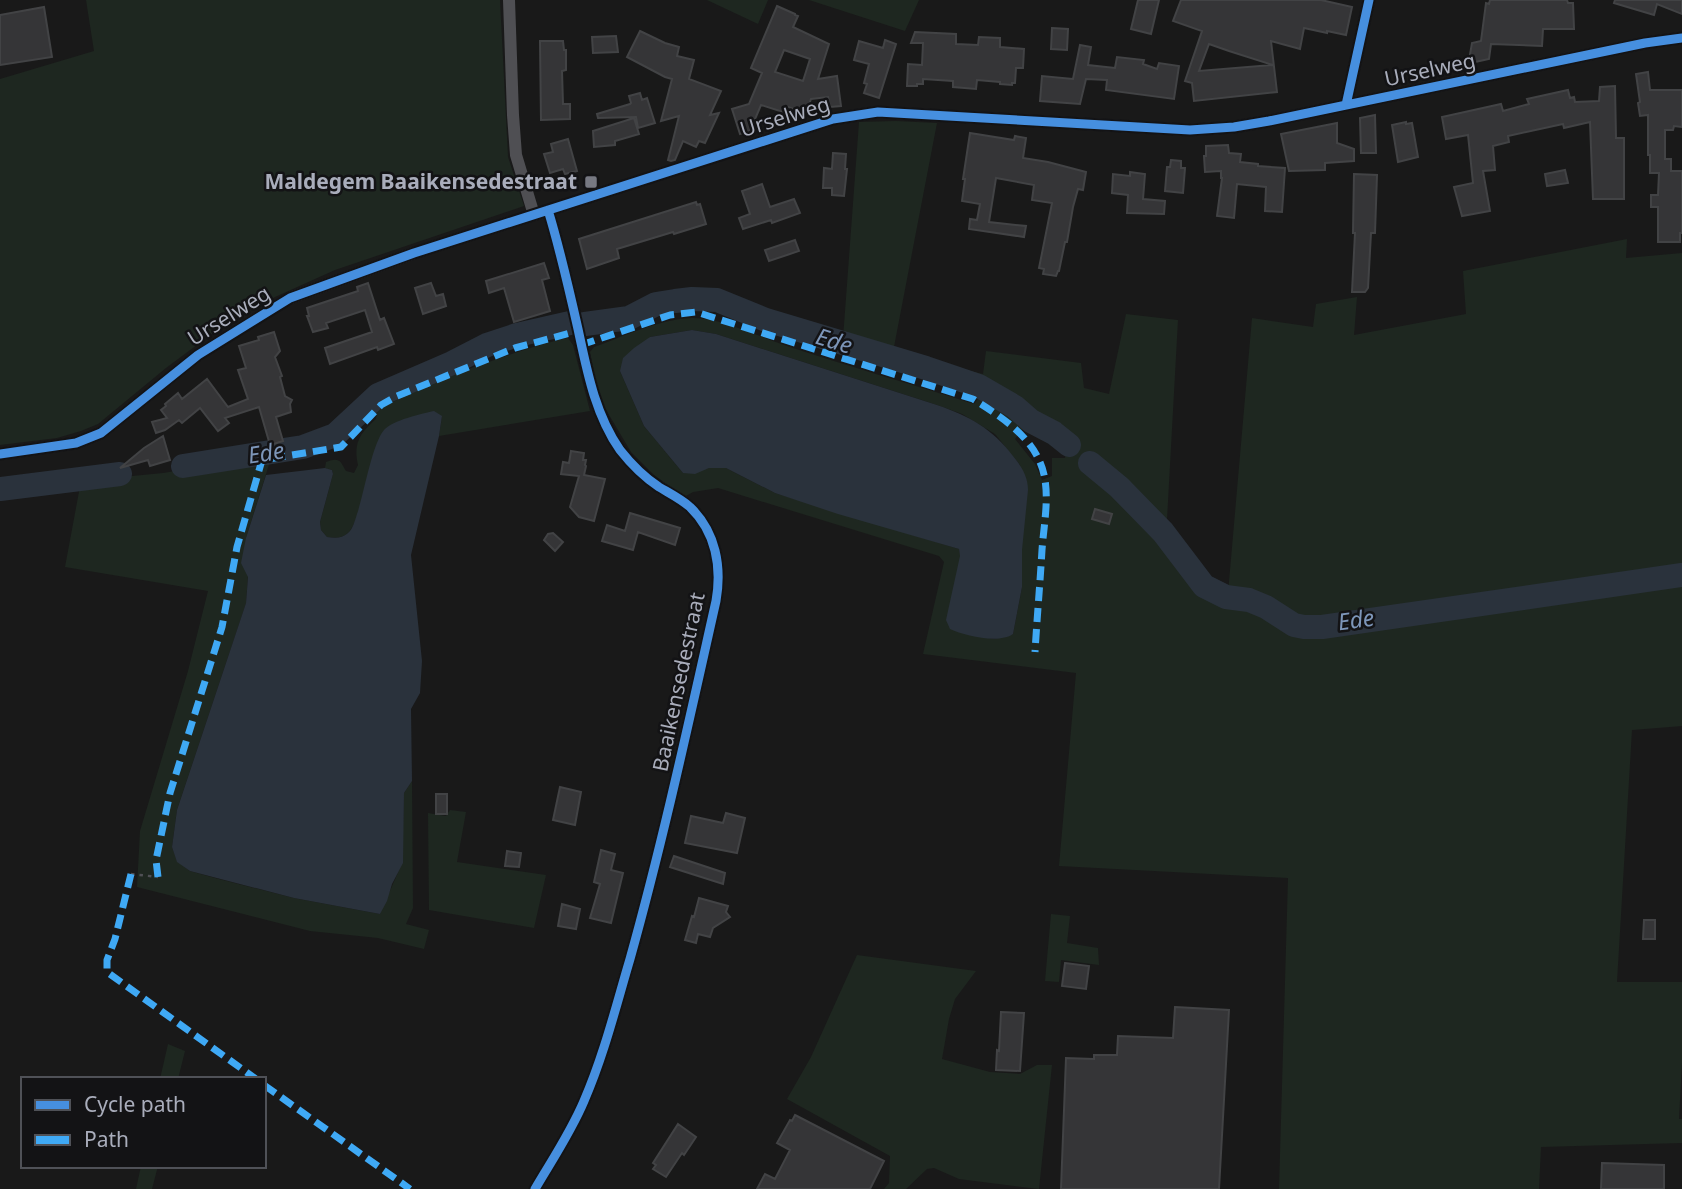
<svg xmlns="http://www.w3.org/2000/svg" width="1682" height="1189" font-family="'Noto Sans',sans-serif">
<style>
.green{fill:#1e2720;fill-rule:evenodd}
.water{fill:#2a323c}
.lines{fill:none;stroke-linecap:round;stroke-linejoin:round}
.river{stroke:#2a323c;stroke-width:24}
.building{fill:#353537;stroke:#424345;stroke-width:2;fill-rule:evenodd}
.path{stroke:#4f5055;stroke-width:2.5;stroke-dasharray:3.5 5;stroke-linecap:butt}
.minor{stroke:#4f4f53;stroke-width:12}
.quiet{stroke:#3fa9f5;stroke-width:7;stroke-dasharray:14 7;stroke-linecap:butt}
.cycleway-casing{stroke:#131315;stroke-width:13}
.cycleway{stroke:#468fdf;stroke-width:9}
.poi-dot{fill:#777982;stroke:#131315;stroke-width:2.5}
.labels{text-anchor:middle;stroke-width:5;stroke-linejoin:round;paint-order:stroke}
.street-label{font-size:21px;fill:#a9adbb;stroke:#131315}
.poi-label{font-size:21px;font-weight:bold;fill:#a9adbb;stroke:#131315;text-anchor:end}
.water-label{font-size:23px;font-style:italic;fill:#7d96b9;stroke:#131315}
</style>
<rect width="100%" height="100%" fill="#191919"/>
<path class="green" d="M86,0h414l8,157 16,49 -189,64 -60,27 -54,30 -55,41 -68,56 -17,7 -24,7 -57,7v-366l94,-28z
M707,0h61l-10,24z
M809,0h110l-14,31z
M896,121l41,2 -44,229 90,22 3,-23 95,12 3,25 25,6 17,-80 52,6 -12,218 42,46 20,9 24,-275 61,9 3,-23 41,-7 -3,38 112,-21 -3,-43 164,-32 -1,19 56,-5v473l-50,4 -15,252h65v81l-3,56h3v24l-141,4 -2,42h-260l9,-311 -229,-12 17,-193 -153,-19 21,-92 -5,-6 -221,-68 -25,4 -9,5 -30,-22 -23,-23 -32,-54 -9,-46 4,-5c31,-11 63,-27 97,-29 28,-1 66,18 93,27 63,21 127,39 190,59l6,-8 -138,-44 17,-230zM692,330l24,4 221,71 25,9 33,20 25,31 2,122 -9,47 -19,5 -15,-3 -20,-87 -184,-56 -49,-25h-17l-26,5 -39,-47 -24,-55 30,-34zM1027,424l40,22 -2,12h-13v18l-10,4 -7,-16 -20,-25z
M568,338l5,7 17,66 -151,25 3,-20 -67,34c-4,16 -16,72 -26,82 -7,7 -14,6 -22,5l-6,-7 -1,-8 13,-48 -1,-4 -7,-2 1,-6c13,-5 14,-2 20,9l8,2 4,-8c-5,-22 2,-32 18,-46l1,-8c40,-24 85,-40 129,-55 21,-7 41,-14 62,-18z
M272,455l-26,83 2,39 -2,26 -69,207 -5,37 5,14 13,10 25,7 79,20 86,16 22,-51 2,-70 8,-12 1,127 -7,16 23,6 -5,19 -46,-11 -68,-7 -173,-44 3,-56 48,-160 20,-80 -143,-24 16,-86 82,-8z
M450,810l16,2 -9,50 89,13 -12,53 -105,-18 -1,-97 18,3z
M1051,914l19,2 -3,27 31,5 1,17 -38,-5 -2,22 -14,-1z
M857,955l119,16 -21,28 -6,20 -7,40 48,13 30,2 17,-9h15l-13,124 -80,-10 -25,-11 -7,1 -21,20h-22l5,-6 1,-27 -103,-57 24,-42z
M168,1044l17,7 -7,28h-18z
M141,1166h17l-6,23h-16z"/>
<path class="water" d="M692,330l24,4 221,71c32,11 56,24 76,51 9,11 15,21 15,34l-6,60v37l-9,47c-14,10 -48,2 -63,-5l-4,-9 14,-64 -1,-7 -121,-35 -63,-21 -49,-25h-17l-14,6 -12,-1 -39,-47 -24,-55 3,-13 11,-10 16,-11z
M434,411l8,5 -3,20 -28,119 11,106 -2,32 -9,16 1,72 -8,12 -1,70 -11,21 -5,17 -7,13 -86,-16 -104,-27 -13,-9 -5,-15 5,-37 69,-207 2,-26 -7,-14 5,-25 20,-63 59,-7 7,2 1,4 -13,48 1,8 6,7c8,1 14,2 21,-4 5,-4 7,-13 9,-19 7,-20 15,-70 27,-84 9,-10 37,-16 50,-19z"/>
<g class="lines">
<path class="river" d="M585,324l44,-6 27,-14 19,-3 17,-2 25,1 49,20 160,48 53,18 36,21 16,14 23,12 15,12
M1090,463l29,24 44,45 41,54 22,11 23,3 17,7 28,18 10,2h18l360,-52
M183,466l120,-19 32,-12 43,-40 74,-32 35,-18 30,-10 53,-12
M0,489l120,-15"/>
</g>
<path class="building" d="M1138,0h21l-8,34 -20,-5z
M1181,0h140l31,7 -6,28 -19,-4v2l-23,-5 -4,21 -29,-8 6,51 -83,9 -2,-18 -7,-2 17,-50 -29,-10zM1209,44l20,7 44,14 -74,6z
M1490,0h77l1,3h5l1,26h-31l-1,17 -51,-2 -2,15 -14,3 -1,-3 -5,1 3,-17 9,-2 5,-38 3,1z
M1615,0h67v14l-25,-10 -3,11 -40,-12z
M777,6l18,8v1l3,1 -5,11 36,17 -11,35 19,-3 4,30 -11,1 -2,-10 -17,2 -5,14 -21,-7 -2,6 -22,-7 -11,26 -10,3 -8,-25 17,-5 13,-31 -11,-5zM784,50l26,9 -7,22 -28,-9z
M44,7l8,50 -52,8v-50z
M1052,28l16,1 -1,21 -16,-1z
M640,31l25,12 14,4 -2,9 17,4 -5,19 32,12 -11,24 9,-2 -14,30 -6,-2 -3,6 -13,-6 -8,19 -4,1 -3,-1 11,-44 -18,5 11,-42 -7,-2 -38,-20z
M915,32l41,2v10l22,1 1,-8 21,1v9l24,2 -1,19h-7l-1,15h-3v2l-12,-1v-2l-23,-2 -1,9 -23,-2v-6l-30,-2v5h-6v2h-10l1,-22 14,1 1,-22h-12z
M616,36l2,16 -25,1 -1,-16z
M885,40l11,4 -17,54 -15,-5 3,-9 -3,-1 5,-19 -15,-4 5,-19 24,7z
M540,41h23l1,9h2v20l-4,1 1,33h7v15l-29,1z
M1080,45l11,2 -3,18 27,3 2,-11 27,3 -1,4 14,5 2,-6 20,3 -5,33 -68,-9 1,-10 -21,-1 -6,25 -40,-3 2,-25 31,3z
M1648,72l2,18h32v37l-8,-1 -1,4h-8v29h6v12h11v62h-2v9h-22v-35h-7v-12h7l1,-22h-9v-18h-2v-40l-8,1 -2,-13 2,-1 -4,-28z
M1615,86l1,52h8v61h-31l-3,-77 -26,6 -1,-4 -55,12 1,6 -16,4 2,24 -12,1 7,40 -28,5 -8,-29 19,-4 -5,-48 -22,4 -4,-22 59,-13 2,7 26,-7 -2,-5 41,-9 2,8 4,-1 1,5 24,-1 1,-14z
M640,93l2,7 5,-2 8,25 -17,5 -2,-11 -38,1 -1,-4 33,-10 1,-1 -2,-7z
M1375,115l1,38h-15l-1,-35z
M634,118l5,16 -24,7v4l-21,2 -1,-16z
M1406,122v2l6,-1 6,34 -20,5 -6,-37z
M1337,123v20l17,6v12l-29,2v7l-36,1 -8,-37z
M970,133l44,7 1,-4 11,2 -3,20 25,4 38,10 -3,18 -5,-1 -5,18 -6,35h-2l-6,29h-1l-2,5 -13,-2 1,-5 -5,-1 13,-65 -20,-3 2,-15 -38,-7 -7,44 37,4 -2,11 -55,-8 1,-10 7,1 3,-16 -18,-3 3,-22h-2z
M568,139l9,32 -12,3 -2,-5 -13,4 -6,-19 9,-2 -2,-8z
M1228,145l1,8 12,1 -1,8 18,2v2l27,2 -3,44 -17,-1 1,-24 -29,-3 -3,34 -17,-2 5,-38h-1v-7l-16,1 -1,-16h2v-10z
M833,153l13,1 -1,15h2l-3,27 -12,-1v-7h-9l1,-20 8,1z
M1171,160l10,1v7h4l-2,25 -18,-2 2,-24h3z
M1565,170l3,13 -21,3 -2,-12z
M1130,172l15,2 -2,25 22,2 -1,13 -37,-1 1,-18 -16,-2 1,-19 17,2z
M1354,174l23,1 -2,58h-4l-3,55 -3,4h-13l3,-59h-2z
M762,184l8,23 24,-8 6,14 -28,10 -1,-3 -28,9 -4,-11 11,-4 -8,-23z
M696,202l1,3 3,-1 6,20 -32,10 -1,-2 -56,17 2,9 -32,11 -8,-30z
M795,240l4,11 -30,10 -4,-11z
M544,263l5,15 -7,2 8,31 -36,11 -10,-34 -15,5 -3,-12z
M368,283l12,37 4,-2 10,26 -16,6 -1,-3 -47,17 -5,-16 47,-16 -7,-22 -39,13 2,5 -15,4 -6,-16h2l-2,-8 51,-17 -1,-4z
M431,283l5,13 7,-2 3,12 -23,8 -8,-26z
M274,332l6,19 -5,6 7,19 -2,1 5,19 7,4 -2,4 1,8 -15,5 7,24 -13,4 -11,-38 -34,11 4,5 -11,8 -18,-23 -18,15 -3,-3 -14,10 -9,3 -4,-11 15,-4 -6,-8 5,-4 -1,-2 13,-11 4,6 25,-20 21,28 20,-8 -10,-29 8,-2 -7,-22 20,-6 -1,-3z
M163,436l7,24 -20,6 -2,-6 -28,8 24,-20z
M571,451l13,2 -1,7h3l-1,5 1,1 -2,9 21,4 -11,42 -15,-4 -9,-10 9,-31 -18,-2 2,-12 6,1z
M1095,509l17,5 -3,10 -17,-5z
M630,513l50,15 -5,17 -37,-13 -5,18 -31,-9 5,-16 18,6z
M553,533l10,9 -8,9 -11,-11 4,-6z
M560,787l21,5 -6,33 -22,-5z
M436,794h11v20h-11z
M726,813l19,5 -8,35 -52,-10 6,-27 32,7z
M601,850l14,4 -4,16 12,3 -12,50 -21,-5 10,-34 -6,-2z
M507,851l14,2 -2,14 -14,-1z
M674,856l51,17 -2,11 -53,-17z
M699,898l29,8 -2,6 4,5 -17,11 -3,9 -12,-3 -2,9 -11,-3 7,-24 2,1z
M562,904l18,5 -4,20 -18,-3z
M1644,920h11v19h-12z
M1065,963l24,3 -3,23 -24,-3z
M1175,1007l54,3 -10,179h-158l5,-131 28,1v-4h23l1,-19 55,2z
M1001,1012l23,1 -4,58 -24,-1 1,-20 2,1z
M795,1115l89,46 -14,28h-113l8,-15 10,5 15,-29 -13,-7 13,-23 2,1z
M678,1124l18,13 -12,18 -2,-2 -16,24 -13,-8 3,-4 -3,-2z
M1602,1163l62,2v24h-63z"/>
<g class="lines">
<path class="path" d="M131,874l27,3"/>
<path class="minor" d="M509,0l4,115 3,40 18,60
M1346,105l23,-105
M0,454l76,-11 25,-10 97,-78 92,-57 124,-45 419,-134 45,-7 312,18 44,-3 35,-6 376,-78 37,-5
M535,1189c17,-29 36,-57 49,-88 20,-46 32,-95 46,-142 33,-118 59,-238 86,-358 6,-34 0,-69 -26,-94 -9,-8 -21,-14 -31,-20 -15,-10 -28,-23 -39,-37 -25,-36 -33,-79 -42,-121 -9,-40 -18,-80 -30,-119"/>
<path class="quiet" d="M581,345l89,-30 26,-3 277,87c24,15 54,34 66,61 13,27 5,61 3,90 -2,34 -5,68 -7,102
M131,874l-16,65 -8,21v12l149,107
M158,877l-2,-17 14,-67 52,-166 15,-80 25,-87 79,-13 40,-42 16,-9 118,-48 63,-17
M264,1085l146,104"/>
<defs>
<path id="cycleway" d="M1346,105l23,-105
M0,454l76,-11 25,-10 97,-78 92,-57 124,-45 419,-134 45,-7 312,18 44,-3 35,-6 376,-78 37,-5
M535,1189c17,-29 36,-57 49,-88 20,-46 32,-95 46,-142 33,-118 59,-238 86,-358 6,-34 0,-69 -26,-94 -9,-8 -21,-14 -31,-20 -15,-10 -28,-23 -39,-37 -25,-36 -33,-79 -42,-121 -9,-40 -18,-80 -30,-119"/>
</defs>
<use href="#cycleway" class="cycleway-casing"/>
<use href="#cycleway" class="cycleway"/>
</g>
<rect class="poi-dot" x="584" y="175" width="14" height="14" rx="3.5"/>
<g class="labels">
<g class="street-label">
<text transform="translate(1430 70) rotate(-12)" y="7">Urselweg</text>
<text transform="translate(785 117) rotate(-17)" y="7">Urselweg</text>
<text transform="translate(229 316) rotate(-32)" y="7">Urselweg</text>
<text transform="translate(679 682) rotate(-78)" y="7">Baaikensedestraat</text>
</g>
<g class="poi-label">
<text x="577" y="189">Maldegem Baaikensedestraat</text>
</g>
<g class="water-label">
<text transform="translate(834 341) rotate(17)" y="8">Ede</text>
<text transform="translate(266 453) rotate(-9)" y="8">Ede</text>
<text transform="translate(1356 620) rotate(-8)" y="8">Ede</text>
</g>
</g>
<rect x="21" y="1077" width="245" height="91" fill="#131315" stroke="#4f5157" stroke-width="2"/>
<rect x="35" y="1100" width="35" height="10" fill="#468fdf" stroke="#4f5157" stroke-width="2"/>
<text x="84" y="1112" font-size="21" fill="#a9adbb">Cycle path</text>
<rect x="35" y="1135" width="35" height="10" fill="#3fa9f5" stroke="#4f5157" stroke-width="2"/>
<text x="84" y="1147" font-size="21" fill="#a9adbb">Path</text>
</svg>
